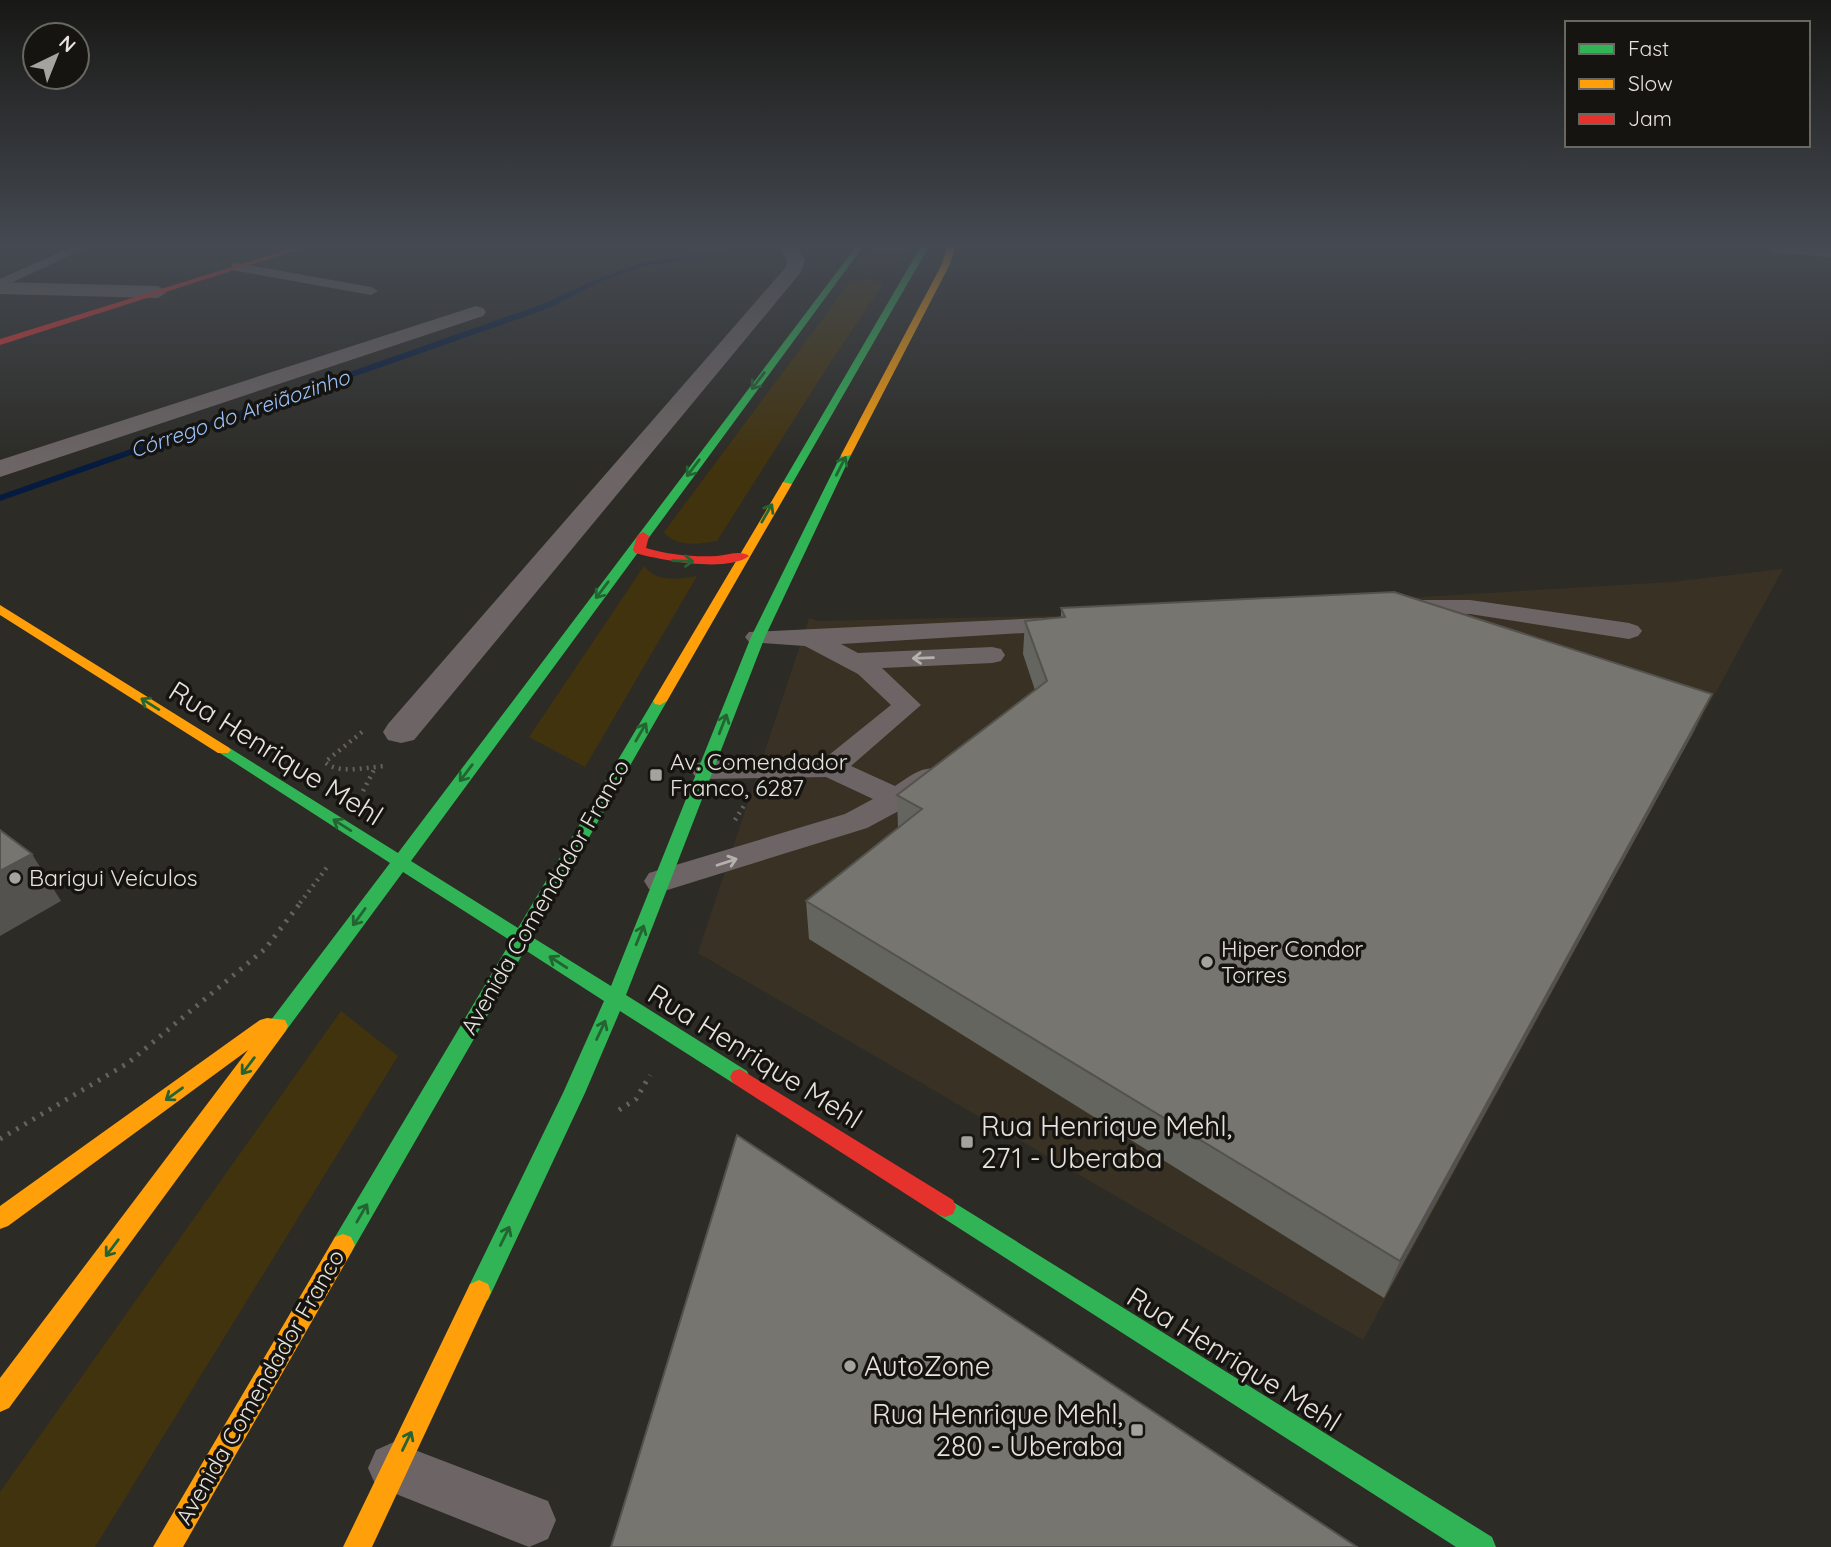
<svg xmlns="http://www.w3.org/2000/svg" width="1831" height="1547" font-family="Quicksand,sans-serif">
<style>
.built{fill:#393224}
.green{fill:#42330f}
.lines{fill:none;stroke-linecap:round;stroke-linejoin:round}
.stream{fill:#051b3f;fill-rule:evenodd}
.path-far1{stroke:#65615f;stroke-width:4.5;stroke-dasharray:2 5;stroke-linecap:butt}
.path{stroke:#65615f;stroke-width:5;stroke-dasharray:2.5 7;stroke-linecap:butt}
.lane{fill:#6d6565;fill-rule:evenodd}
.street{fill:#6d6565;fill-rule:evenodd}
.fast{fill:#30b455;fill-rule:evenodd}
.slow{fill:#ff9f0a;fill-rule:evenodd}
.jam{fill:#e5322d;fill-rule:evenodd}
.wall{fill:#656560}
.shaded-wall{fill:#53524e}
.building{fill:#767570;stroke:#53524e;stroke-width:2}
.oneway{stroke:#236432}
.oneway2{stroke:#b6b1ad}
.poi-dot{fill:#a5a39d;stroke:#161410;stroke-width:2.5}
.labels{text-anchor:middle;stroke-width:7;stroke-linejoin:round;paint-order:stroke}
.far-water-label{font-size:21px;font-style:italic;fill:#9dc2fc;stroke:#161410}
.poi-label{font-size:23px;fill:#e6e3dd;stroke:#161410;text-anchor:start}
.street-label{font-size:23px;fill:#e6e3dd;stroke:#161410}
.near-street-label{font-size:28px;fill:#e6e3dd;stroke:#161410}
.near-poi-label{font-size:28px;fill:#e6e3dd;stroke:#161410;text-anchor:start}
</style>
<rect width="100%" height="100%" fill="#2c2b26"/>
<path class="built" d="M1783,569l-420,771 -665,-387 111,-335 10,3 317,-7 536,-32z"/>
<path class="green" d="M868,248h38l-12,19 -19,-4 -20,2z
M867,279l16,5 -57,85 -109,172c-18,3 -40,7 -53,-9l186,-250z
M644,566c13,17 35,13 53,10l-112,191 -56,-30z
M341,1011l57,45 -303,491h-95v-55z"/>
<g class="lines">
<path class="stream" d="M750,248h13l-119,18 -42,15 -53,27 -549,193v-6l543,-191 55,-25 43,-16z"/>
<path class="path-far1" d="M362,732l-37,30c13,13 43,5 60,4
M363,791l12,-23
M735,820l10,-16
M300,903l28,-37"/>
<path class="path" d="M619,1110l17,-11 14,-24
M0,1139l128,-76 137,-114 36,-47"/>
<path class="lane" d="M69,248h17l-86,40v-9z
M237,263l134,24 7,4 -7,4 -139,-25v-6z
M1401,600h69l159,23 9,3 4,5 -4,5 -9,3 -159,-25 -78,-2 -3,-5 3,-5z
M1065,617l9,3 4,5 -4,5 -233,14 17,9 134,-6 9,2 4,6 -4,6 -9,2 -110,5 39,37 -70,61 44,20c15,-10 27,-21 46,-17l4,7 -4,7 -33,23 -41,22 -206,64 -12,-3 -5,-8 5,-8 196,-59 28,-15 -47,-22 -121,2 -10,-3 -5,-6 5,-6 10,-3 119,-2 67,-54 -33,-31 -53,-28 -56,-4 -4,-5 4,-5z
M394,1442l154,59 8,19 -8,19 -19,8 -153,-61 -8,-18 8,-18z"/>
<path class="street" d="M780,248h17l8,12 -4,12 -387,468 -13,3 -13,-3 -5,-8 5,-8 398,-457 1,-7z
M1770,248h61v9l-53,-4 -6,-1z
M0,282l158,4 9,6 -9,6 -158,-4z
M476,306l7,2 3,4 -3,4 -483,161v-17z"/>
<path class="fast" d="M855,248h7l-451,613 107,67 135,-227 7,-4 5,1 2,3 -135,236 79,49 140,-349 90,-182 9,-2 1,2 -86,182 -139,358 121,76 3,6 -3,6 -7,2 -7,-2 -113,-72 -35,82 -97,207 -9,4 -9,-4 -3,-8 3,-8 93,-191 41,-92 -79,-51 -174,303 -8,3 -8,-3 -4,-8 4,-8 176,-296 -108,-69 -118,160 -7,2 -7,-2 -3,-6 3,-6 119,-157 -175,-113 3,-3h10l170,106z
M920,248h8l-136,236 -9,2 -1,-2z
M945,1197l547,340 4,10h-40l-519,-333 -3,-7 3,-7z"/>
<path class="slow" d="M947,248h8l-6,18 -98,189 -9,2 -1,-2 100,-189z
M783,482l9,2 -125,217 -7,4 -5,-1 -2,-3z
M0,605l228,142 3,3 -3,3h-10l-218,-138z
M267,1018l18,2 3,6 -3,6 -276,376 -9,4v-34l248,-328 -240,176 -8,3v-23l260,-186z
M343,1234l8,3 4,8 -4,8 -168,294h-30l182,-310z
M479,1280l9,4 3,8 -119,255h-29l127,-263z"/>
<path class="jam" d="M293,248h10l-303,97v-6z
M643,532l6,4 -3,12c23,7 47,9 71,8 11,-1 24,-6 32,0 -22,17 -89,4 -114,-3l-2,-3 4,-14z
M740,1069l213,131 3,7 -3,7 -8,3 -8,-3 -204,-131 -3,-6 3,-6z"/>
</g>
<path class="wall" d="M1061,608l634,121 -311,569 -575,-359 -3,-38 92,-73 -1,-33 138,-105 -12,-36 2,-33 36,-4z"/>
<path class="shaded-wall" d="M1712,694l-17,35 -311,569 16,-37z
M32,854l29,47 -61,35v-65z"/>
<path class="building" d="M1394,592l318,102 -312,567 -594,-360 116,-92 -25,-14 150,-114 -22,-60 40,-4 -4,-9z
M0,830l32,24 -32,17z
M737,1135l620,412h-746z"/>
<defs><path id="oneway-shaft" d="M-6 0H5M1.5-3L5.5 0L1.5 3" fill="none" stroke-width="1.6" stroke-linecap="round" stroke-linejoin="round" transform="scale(1.75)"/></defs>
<g class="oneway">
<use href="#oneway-shaft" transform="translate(758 381) rotate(127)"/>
<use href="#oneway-shaft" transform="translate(841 466) rotate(-63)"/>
<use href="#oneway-shaft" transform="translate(693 468) rotate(127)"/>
<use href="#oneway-shaft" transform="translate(767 513) rotate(-60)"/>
<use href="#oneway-shaft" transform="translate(683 561) rotate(2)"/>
<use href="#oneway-shaft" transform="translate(602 590) rotate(127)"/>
<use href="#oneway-shaft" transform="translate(150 704) rotate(-148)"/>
<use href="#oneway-shaft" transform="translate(723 724) rotate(-69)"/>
<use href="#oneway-shaft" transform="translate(641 732) rotate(-60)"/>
<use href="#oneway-shaft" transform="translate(466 773) rotate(127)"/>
<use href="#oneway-shaft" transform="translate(342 825) rotate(-148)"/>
<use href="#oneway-shaft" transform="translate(359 917) rotate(126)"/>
<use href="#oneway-shaft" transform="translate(640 935) rotate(-68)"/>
<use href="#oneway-shaft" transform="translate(558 962) rotate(-147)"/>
<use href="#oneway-shaft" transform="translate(601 1030) rotate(-65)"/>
<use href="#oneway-shaft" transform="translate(248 1066) rotate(127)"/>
<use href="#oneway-shaft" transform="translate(174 1094) rotate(144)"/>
<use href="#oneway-shaft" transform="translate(362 1213) rotate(-60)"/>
<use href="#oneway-shaft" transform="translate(505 1236) rotate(-64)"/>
<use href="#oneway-shaft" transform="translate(112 1248) rotate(127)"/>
<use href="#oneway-shaft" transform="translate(407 1441) rotate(-64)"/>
</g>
<g class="oneway2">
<use href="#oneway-shaft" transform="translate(923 658) rotate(178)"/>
<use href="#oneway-shaft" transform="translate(727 862) rotate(-18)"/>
</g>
<linearGradient id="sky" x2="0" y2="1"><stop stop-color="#181815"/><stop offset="0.53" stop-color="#454a52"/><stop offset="1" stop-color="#454a52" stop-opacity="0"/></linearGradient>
<rect width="1831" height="464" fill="url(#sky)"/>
<g class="poi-dot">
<rect x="649" y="768" width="14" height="14" rx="3.5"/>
<circle cx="15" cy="878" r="7"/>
<circle cx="1207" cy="962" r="7"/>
<rect x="960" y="1135" width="14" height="14" rx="3.5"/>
<circle cx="850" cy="1366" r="7"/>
<rect x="1130" y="1423" width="14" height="14" rx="3.5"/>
</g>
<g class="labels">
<g class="far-water-label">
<text transform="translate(240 414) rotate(-19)" y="7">Córrego do Areiãozinho</text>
</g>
<g class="poi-label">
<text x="670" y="770">Av. Comendador<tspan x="670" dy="26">Franco, 6287</tspan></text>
<text x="29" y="886">Barigui Veículos</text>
<text x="1221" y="957">Hiper Condor<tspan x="1221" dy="26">Torres</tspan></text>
</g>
<g class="street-label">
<text transform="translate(545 897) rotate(-60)" y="8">Avenida Comendador Franco</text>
<text transform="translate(260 1387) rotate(-60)" y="8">Avenida Comendador Franco</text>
</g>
<g class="near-street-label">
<text transform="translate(276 753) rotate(32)" y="10">Rua Henrique Mehl</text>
<text transform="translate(755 1056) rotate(32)" y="10">Rua Henrique Mehl</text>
<text transform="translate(1234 1359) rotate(32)" y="10">Rua Henrique Mehl</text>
</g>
<g class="near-poi-label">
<text x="981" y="1136">Rua Henrique Mehl,<tspan x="981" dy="32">271 - Uberaba</tspan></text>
<text x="864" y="1376">AutoZone</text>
<text x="1123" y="1424" text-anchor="end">Rua Henrique Mehl,<tspan x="1123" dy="32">280 - Uberaba</tspan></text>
</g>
</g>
<rect x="1565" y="21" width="245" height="126" fill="#161410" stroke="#696762" stroke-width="2"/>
<rect x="1579" y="44" width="35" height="10" fill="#30b455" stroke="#696762" stroke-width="2"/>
<text x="1628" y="56" font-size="21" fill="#e6e3dd">Fast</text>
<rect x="1579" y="79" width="35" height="10" fill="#ff9f0a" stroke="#696762" stroke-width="2"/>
<text x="1628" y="91" font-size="21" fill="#e6e3dd">Slow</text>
<rect x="1579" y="114" width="35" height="10" fill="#e5322d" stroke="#696762" stroke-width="2"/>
<text x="1628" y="126" font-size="21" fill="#e6e3dd">Jam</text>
<g transform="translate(56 56) rotate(43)"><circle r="33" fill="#161410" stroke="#696762" stroke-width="2"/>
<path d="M0-5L12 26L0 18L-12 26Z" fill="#a5a39d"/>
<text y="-10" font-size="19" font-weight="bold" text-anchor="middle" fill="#e6e3dd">N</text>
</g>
</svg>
